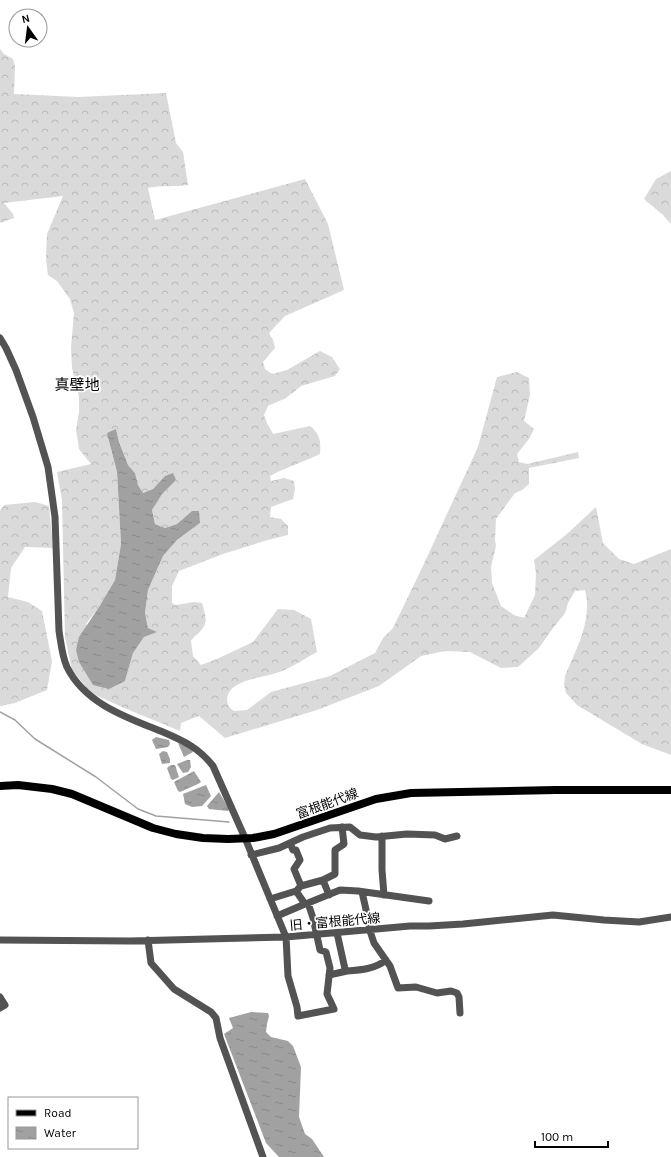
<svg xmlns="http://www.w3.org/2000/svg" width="671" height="1157" font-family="Karla,'Noto Sans JP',sans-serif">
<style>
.forest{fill:url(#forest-crowns);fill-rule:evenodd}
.water{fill:url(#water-ripples)}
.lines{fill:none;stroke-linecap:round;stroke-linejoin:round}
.stream{stroke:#a1a1a1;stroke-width:1.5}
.minor{stroke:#535353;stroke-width:7}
.major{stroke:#000;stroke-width:8}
.labels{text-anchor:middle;stroke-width:3.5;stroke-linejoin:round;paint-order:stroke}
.street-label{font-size:13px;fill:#000;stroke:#fff}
.quarter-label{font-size:15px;fill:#000;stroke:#fff}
</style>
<defs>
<pattern id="forest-crowns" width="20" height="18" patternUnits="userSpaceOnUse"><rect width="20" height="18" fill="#dadada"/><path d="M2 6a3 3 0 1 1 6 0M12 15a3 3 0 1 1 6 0" fill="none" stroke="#b9b9b9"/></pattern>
<pattern id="water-ripples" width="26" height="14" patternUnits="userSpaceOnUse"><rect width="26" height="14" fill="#a1a1a1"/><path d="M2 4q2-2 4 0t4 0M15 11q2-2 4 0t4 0" fill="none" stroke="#898989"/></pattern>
</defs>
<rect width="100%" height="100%" fill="#fff"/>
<path class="forest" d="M0,49l4,5 9,5 2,7 -1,28 64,3 88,-4 10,50 7,9 1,6 4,27c-13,2 -27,0 -40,3l7,32 150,-41 23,45 16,66 -59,26 -16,17 4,7 2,8 -12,14 2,7 7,5 15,-4 33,-19 12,6 8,12 -5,7 -34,10 -15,12 -18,8 -4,9 3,8 6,11 37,-8c10,8 11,15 10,28 -16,8 -34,13 -50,22l1,5 13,-3 10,3 1,8 -2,10 -22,8 -1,10 11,2 7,7v9l-20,5 -45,14 -44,17 -7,15v17l4,2 18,-3 8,1c2,8 7,19 0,26 -3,5 -8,7 -11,12l2,15 8,9 16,-6 36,-17 25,-33 16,1 17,9 6,33c-11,6 -23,14 -35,19 -15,7 -53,7 -55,28 0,5 2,9 7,12l13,-1 24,-18 59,-16 45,-23 8,-15 10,-10 29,-60 56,-121 19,-70 20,-5 12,6 1,17 -6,26 10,8 -5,10 -12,15 2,8 8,2 51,-12 1,6 -50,10v16l-7,6 -7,3 -19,26 -1,21 1,6 -5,21 1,16 9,23 13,9 10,3 11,-23 1,-22 -2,-13 33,-26 29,-27 7,36 16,16 15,5 37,-15v206l-29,-11 -65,-39 -11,-12 -2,-8 1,-9c11,-26 28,-57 20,-86l-10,1 -7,12 -3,10 -15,19 -11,16 -21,19 -17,1 -31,-16 -25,-1 -24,5 -42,30 -62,24 -92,28 -26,-22 -18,7 -1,8 -58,-24 -31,-14 -19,-23 -7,-33 -3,-137 -5,-28 34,-8 -12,-15 -3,-19 3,-18v-15l-7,-29 -1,-21 3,-34 -4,-14 -13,-18 -9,-6 -2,-16 1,-25 16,-38 -59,7 9,11 1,4 -14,5zM116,429l3,13 9,23 7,8 3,12 5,8 10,-4 12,-13 11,4 -15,14 -9,16 3,14 10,4 12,-4 15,-13 8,12 -23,17 -14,16 -15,34 -3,23 3,15 8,4 -12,5 -11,16 -8,28 -39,-57 13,-17 16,-27 6,-36 -4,-72 -6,-23z
M671,171v53l-8,-9 -19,-16 12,-20z
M35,502l14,4 4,42 -28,-1 -14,21 -3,29 20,5 14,9 10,50 -5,29 -32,13 -15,3v-195l4,-6z"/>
<path class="water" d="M116,429l3,13 9,23 7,8 3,12 5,8 10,-4 12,-13 8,-3 3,7 -14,14 -10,16 3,14 10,4 12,-4 15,-13h7l1,12 -23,17 -14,16 -15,34 -3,23 3,15 9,4 -13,5 -11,16 -8,28 -16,8 -16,-4 -14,-23 -3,-12 3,-13 20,-30 16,-27 6,-36 -4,-72 -10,-39z
M156,737l13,3 1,4 -2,3 -12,2 -4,-9z
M178,743l13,5 2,4 -9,5z
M163,751l4,1 3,7v4l-8,1 -3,-10z
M187,760h3l1,7 -3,5 -5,1 -6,-9z
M171,765h4l4,12 -6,3 -2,-1 -4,-11z
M194,771l7,11 -3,2 -18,8 -2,-1 -4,-9z
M206,785l5,11 -9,10 -10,1 -7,-3 -2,-10z
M219,792l10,17 -1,2 -19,-2 -2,-3z
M251,1012l17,1 1,3 -2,8 -1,8 5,5 17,4 5,5 8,21 -2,50 6,17 7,5 12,18h-45l-13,-14 -42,-109 9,-6 -4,-10z"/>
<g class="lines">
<path class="stream" d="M0,712l15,8 20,19 61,38 42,32 18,7 73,6"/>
<path class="minor" d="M0,338l6,10 10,22 17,47 15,50 7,50 4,114c2,12 3,25 8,36 18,37 61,51 96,65 21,9 36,16 50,34l32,72 41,99 2,39 9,31 1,9 36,-7 -7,-15 3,-26 -4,-16 -6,-2 -7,-32 -5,-15 -3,1 -9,-13 -26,8
M382,836v34l2,25
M290,843l3,7h3l4,10 -6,9 7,17
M251,855l28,-7 24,-11 27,-9 20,-1 10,8 16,2 31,-3 28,1 10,4 12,-3
M323,880l12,-6v-24l9,-6 -2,-17
M298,889l3,-3 22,-6 6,15
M362,892l5,22 3,17 4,12 16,23 8,22 18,-1 21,6 14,-2 6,2 2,4 1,16
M308,903l32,-13 18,1 71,10
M277,916l28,-12
M337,933l8,36 2,2c14,-1 28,-2 39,-11
M0,940l130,1 156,-4 124,-11h19l34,-2 90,-9 51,5 35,2 32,-5
M148,940l3,23 23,26 37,23 5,6 4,20 43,119
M329,975l18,-4
M0,997l5,8 -5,3"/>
<path class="major" d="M0,786l18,-1 34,4 20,5 81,34 23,6 27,4 25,1 25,-1 21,-4 102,-35 35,-6 145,-3h115"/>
</g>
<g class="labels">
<g class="street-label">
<text transform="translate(327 803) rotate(-20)" y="5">富根能代線</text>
<text transform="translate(335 921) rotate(-5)" y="5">旧・富根能代線</text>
</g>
<g class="quarter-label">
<text x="77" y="390">真壁地</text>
</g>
</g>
<rect x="8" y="1097" width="130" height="52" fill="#ffffff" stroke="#999999"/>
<rect x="16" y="1110" width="20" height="6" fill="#000000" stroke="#999999"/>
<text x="44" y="1117" font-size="12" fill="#000000">Road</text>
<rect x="16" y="1127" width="20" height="12" fill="url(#water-ripples)" stroke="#999999"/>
<text x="44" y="1137" font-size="12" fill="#000000">Water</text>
<g transform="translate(28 28) rotate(346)"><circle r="19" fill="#ffffff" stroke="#999999"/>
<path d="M0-3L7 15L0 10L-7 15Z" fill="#000000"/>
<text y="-6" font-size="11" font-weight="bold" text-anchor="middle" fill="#000000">N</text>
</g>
<path d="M535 1141v6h73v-6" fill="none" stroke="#000000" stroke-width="2"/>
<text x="541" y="1141" font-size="12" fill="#000000" stroke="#ffffff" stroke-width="3" paint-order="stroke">100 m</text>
</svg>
